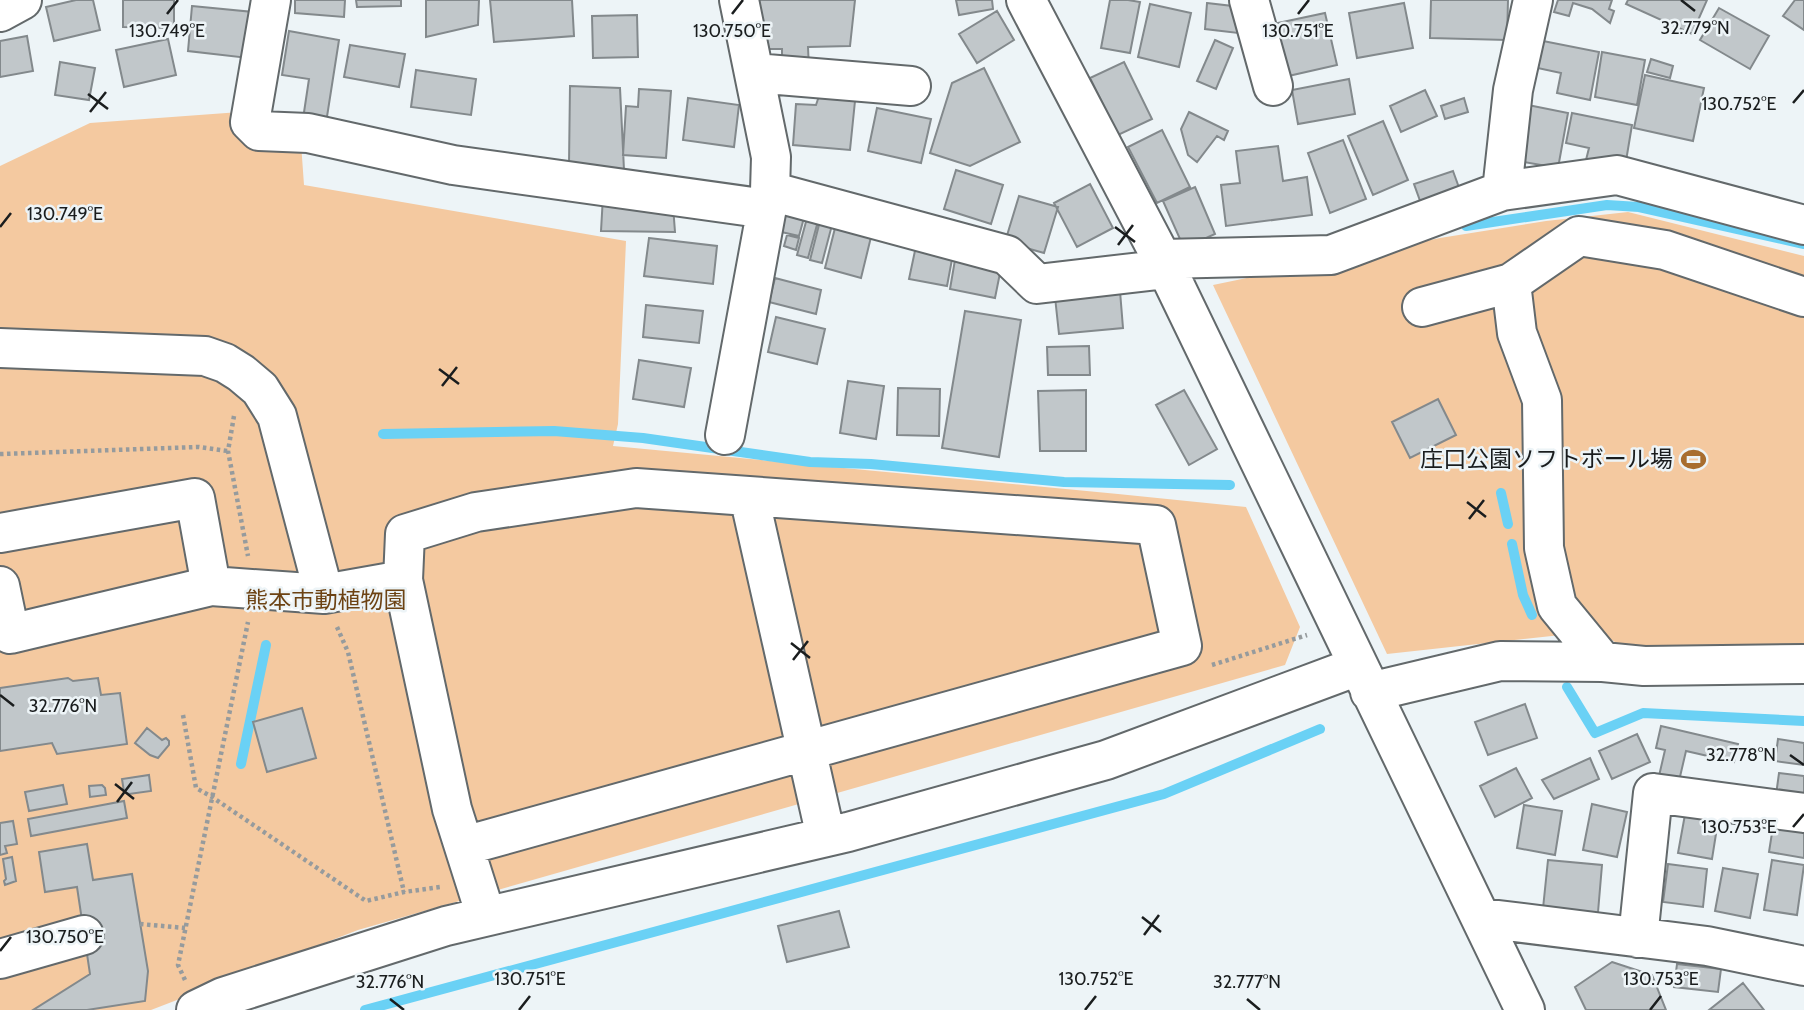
<svg xmlns="http://www.w3.org/2000/svg" width="1804" height="1010" font-family="Cabin,'Noto Sans JP',sans-serif">
<style>
.green{fill:#f4c9a0}
.lines{fill:none;stroke-linecap:round;stroke-linejoin:round}
.stream{stroke:#6ad1f5;stroke-width:10}
.building{fill:#c1c7ca;stroke:#83898c;stroke-width:2}
.minor-casing{stroke:#63696b;stroke-width:42}
.path{stroke:#969b9d;stroke-width:4.5;stroke-dasharray:3.5 3.5;stroke-linecap:butt}
.minor{stroke:#fff;stroke-width:38}
.ticks{fill:none;stroke:#1a1d1e;stroke-width:2.5}
.labels{text-anchor:middle;stroke-width:5;stroke-linejoin:round;paint-order:stroke}
.poi-label{font-size:23px;fill:#1a1d1e;stroke:#edf4f7;text-anchor:end}
.park-label{font-size:23px;fill:#6c4213;stroke:#edf4f7}
.ticks-label{font-size:18px;text-anchor:middle;fill:#1a1d1e;stroke:#edf4f7;stroke-width:5;stroke-linejoin:round;paint-order:stroke}
</style>
<rect width="100%" height="100%" fill="#edf4f7"/>
<path class="green" d="M240,112l61,31 3,42 322,56 -8,183 -5,22 505,48 128,13 54,120 -15,38 -927,265 -207,80h-151v-844l90,-43z
M1628,212l176,44v401l-160,4 -46,-30 -211,23 -174,-369 227,-47 106,-17z"/>
<g class="lines">
<path class="stream" d="M1466,226l141,-21 32,2 165,37
M383,434l171,-3 89,7 167,24 61,2 193,18 166,3
M1501,493l7,31
M1512,544l11,51 9,20
M1567,687l28,46 48,-20 161,8
M241,764l25,-119
M365,1010l799,-216 156,-65"/>
</g>
<path class="building" d="M76,0h17l7,30 -46,11 -8,-34z
M123,0h51v28l-51,-1z
M295,0h50l-1,17 -49,-4z
M356,0h45v6l-44,1z
M426,0h53l-1,25 -52,12z
M490,0h82l2,36 -80,6z
M759,0h96l-5,46 -42,1 1,22h-27v-20h-19z
M956,0h36l1,9 -34,6z
M1110,0h18l12,2 -10,51 -29,-5z
M1431,0h77l-1,40 -77,-2z
M1558,0h54l-3,9 5,2 -4,12 -18,-14 -19,-6 -4,13 -15,-4z
M1628,0h79l-15,34 -66,-30z
M1795,0h9v30l-21,-14z
M1207,3l34,4 -3,26 -33,-4z
M1404,3l9,45 -56,10 -8,-45z
M1150,4l41,9 -12,54 -41,-10z
M192,6l61,6 -5,46 -60,-7z
M1719,8l50,28 -19,33 -50,-29z
M997,11l17,29 -37,23 -18,-29z
M1325,13l12,52 -53,12 -11,-53z
M637,15l1,42 -45,1 -1,-42z
M289,31l50,9 -13,83 -23,-4 6,-40 -27,-4z
M27,36l6,35 -33,6v-36z
M168,39l8,36 -52,12 -8,-37z
M1215,40l18,8 -17,41 -19,-8z
M1538,40l61,12 -9,48 -33,-7 4,-20 -28,-6z
M350,45l55,9 -6,33 -55,-10z
M1602,52l43,8 -8,45 -42,-8z
M1651,59l22,7 -3,12 -23,-6z
M60,62l35,6 -6,32 -34,-5z
M1124,62l28,57 -34,16 -28,-57z
M984,68l36,74 -50,24 -40,-13 22,-70z
M416,70l60,9 -5,36 -60,-8z
M1645,75l59,13 -11,53 -59,-13z
M1349,79l6,35 -57,10 -6,-34z
M570,86l50,2 4,82 -55,-6z
M639,89l32,2 -5,67 -43,-3 3,-49 12,1z
M821,90l34,11 -5,49 -57,-5 3,-41 20,1z
M1425,90l12,26 -36,16 -11,-26z
M688,98l51,7 -5,42 -51,-7z
M1464,98l4,14 -23,7 -4,-13z
M1528,105l40,8 -10,55 -40,-7z
M877,108l54,11 -10,44 -53,-12z
M1189,112l39,19 -4,9 -7,-4 -20,26 -9,-7 -7,-26z
M1572,113l60,12 -7,42 -39,-7 3,-12 -23,-5z
M1383,121l25,59 -35,15 -25,-59z
M1162,130l28,57 -33,16 -29,-56z
M1343,140l23,59 -36,14 -22,-60z
M1278,146l5,35 24,-4 5,38 -86,11 -5,-41 19,-2 -4,-32z
M956,170l47,15 -12,39 -47,-15z
M1453,171l9,25 -39,13 -9,-25z
M1090,184l23,44 -36,19 -23,-44z
M1195,187l20,47 -31,14 -21,-47z
M603,196l70,10 2,26 -74,-1z
M1019,196l39,11 -14,46 -39,-11z
M783,208l22,6 -6,22 -22,-5z
M807,218l11,3 -10,37 -11,-3z
M820,221l12,4 -10,38 -12,-3z
M835,228l36,9 -10,41 -36,-10z
M787,235l12,3 -3,12 -12,-4z
M649,238l68,8 -4,38 -69,-8z
M916,246l37,8 -6,32 -38,-7z
M956,254l46,9 -7,35 -45,-9z
M775,278l46,12 -5,24 -47,-12z
M1120,291l3,37 -64,6 -4,-37z
M646,305l57,6 -4,32 -56,-6z
M965,311l56,9 -22,137 -57,-9z
M776,317l49,12 -8,35 -49,-12z
M1089,346l1,29h-42l-1,-28z
M639,360l52,8 -7,39 -51,-8z
M848,381l36,5 -8,53 -36,-6z
M898,388l42,1 -1,47 -42,-1z
M1086,390v61h-46l-2,-60z
M1184,390l33,59 -28,16 -33,-60z
M1438,399l18,36 -46,23 -18,-36z
M68,678l5,3 25,-3 3,17 19,-2 7,51 -70,10 -5,-11 -52,8v-63z
M1525,704l12,34 -49,17 -13,-33z
M302,708l14,50 -49,14 -14,-50z
M1661,726l77,18 -4,18 -48,-11 -7,30 -20,-5 6,-26 -9,-2z
M147,728l15,12 4,-2 3,3v4l-11,13 -8,-3 -15,-12z
M1637,734l13,28 -38,17 -13,-28z
M1778,739l26,4v22l-29,-4z
M1590,758l9,21 -45,20 -12,-19z
M1516,768l16,30 -37,19 -15,-31z
M1779,773l25,3v23l-28,-4z
M149,775l2,16 -22,3 -5,-2 -2,-13z
M63,785l4,19 -38,7 -4,-19z
M102,785l3,3 1,7 -16,2 -1,-11z
M124,801l3,17 -96,18 -3,-17z
M1592,804l35,8 -10,45 -34,-7z
M1524,805l38,6 -7,44 -38,-7z
M1686,809l33,6 -7,44 -34,-6z
M1774,820l30,4v34l-35,-6z
M13,821l4,23 -12,2 2,7 -7,2v-32z
M87,844l6,36 39,-6 16,97 -3,30 -58,9h-54l57,-36 -13,-87 -32,5 -6,-40z
M12,857l4,24 -11,4 -1,-4 2,-2 -3,-20z
M1548,860l54,5 -5,59 -55,-6z
M1772,860l32,5 -7,50 -33,-5z
M1668,864l39,5 -4,38 -40,-5z
M1723,868l35,6 -8,44 -35,-7z
M839,911l10,36 -62,15 -9,-36z
M1612,962l40,13 14,35h-80l-11,-23z
M1677,964l44,5 -3,23 -44,-5z
M1743,983l21,27h-55z"/>
<g class="lines">
<defs>
<path id="minor" d="M271,0l-21,122 9,9 49,2 145,32 314,44
M1026,0l136,259 363,751
M1249,0l24,86
M0,12l22,-12
M754,73l157,13
M770,191l237,64 30,29 130,-15
M1502,191l11,-101 20,-90
M1162,259l169,-4 171,-64 115,-16 187,50
M1511,283l6,50 25,67 2,148 13,58 46,56
M1422,307l89,-24 68,-47 86,14 139,47
M0,348l205,8 20,7 16,10 19,16 17,27 47,178
M725,435l45,-244 1,-34 -32,-157
M749,496l77,341
M0,533l195,-35 16,88
M0,586l10,48 201,-48 113,8 79,-14
M1370,692l130,-31 103,1 41,4 160,-2
M464,846l718,-200 -26,-121 -520,-37 -160,24 -71,22 -2,46 49,229 34,107
M1482,918l225,28 97,20
M1638,938l15,-145 151,20
M0,959l84,-24
M196,1010l27,-13 223,-71 402,-94 258,-72 252,-94"/>
</defs>
<use href="#minor" class="minor-casing"/>
<path class="path" d="M234,416l-6,35 20,105
M0,454l199,-7 29,4
M337,627l11,25 56,240
M1212,665l95,-30
M183,715l13,73 16,9 154,104 38,-9 36,-5
M140,924l45,4
M185,980l-7,-15 70,-343"/>
<use href="#minor" class="minor"/>
</g>
<path class="ticks" d="M1681,0l14,11M167,14l11,-14M732,14l11,-14M1298,14l11,-14M88,94l20,15M1793,103l11,-13M90,112l16,-20M0,227l11,-14M1115,227l20,15M1118,245l15,-20M439,369l20,15M442,386l15,-19M1467,502l19,15M1469,519l15,-19M791,643l19,15M793,660l15,-19M0,695l14,11M1790,755l14,10M115,784l19,15M117,802l15,-20M1793,827l11,-13M1142,917l19,15M1144,935l15,-20M0,951l11,-14M390,999l14,11M1247,999l13,11M519,1010l11,-14M1085,1010l11,-14M1650,1010l11,-14"/>
<defs>
<symbol id="stadium-bare" viewBox="-9 -9 18 18"><path d="M0-5a6.5 5 0 1 0 0 10a6.5 5 0 1 0 0-10ZM-3.5-1.8h7v3.6h-7Z" fill="#a86d2e" stroke="#edf4f7" stroke-width="2.5" paint-order="stroke"/></symbol>
</defs>
<g fill-rule="evenodd">
<use href="#stadium-bare" x="1676" y="442" width="35" height="35"/>
</g>
<g class="labels">
<g class="poi-label">
<text x="1673" y="467">庄口公園ソフトボール場</text>
</g>
<g class="park-label">
<text x="326" y="608">熊本市動植物園</text>
</g>
</g>
<g class="ticks-label">
<text x="1695" y="34">32.779°N</text>
<text x="167" y="37">130.749°E</text>
<text x="732" y="37">130.750°E</text>
<text x="1298" y="37">130.751°E</text>
<text x="1739" y="110">130.752°E</text>
<text x="65" y="220">130.749°E</text>
<text x="63" y="712">32.776°N</text>
<text x="1741" y="761">32.778°N</text>
<text x="1739" y="833">130.753°E</text>
<text x="65" y="943">130.750°E</text>
<text x="530" y="985">130.751°E</text>
<text x="1096" y="985">130.752°E</text>
<text x="1661" y="985">130.753°E</text>
<text x="390" y="988">32.776°N</text>
<text x="1247" y="988">32.777°N</text>
</g>
</svg>
